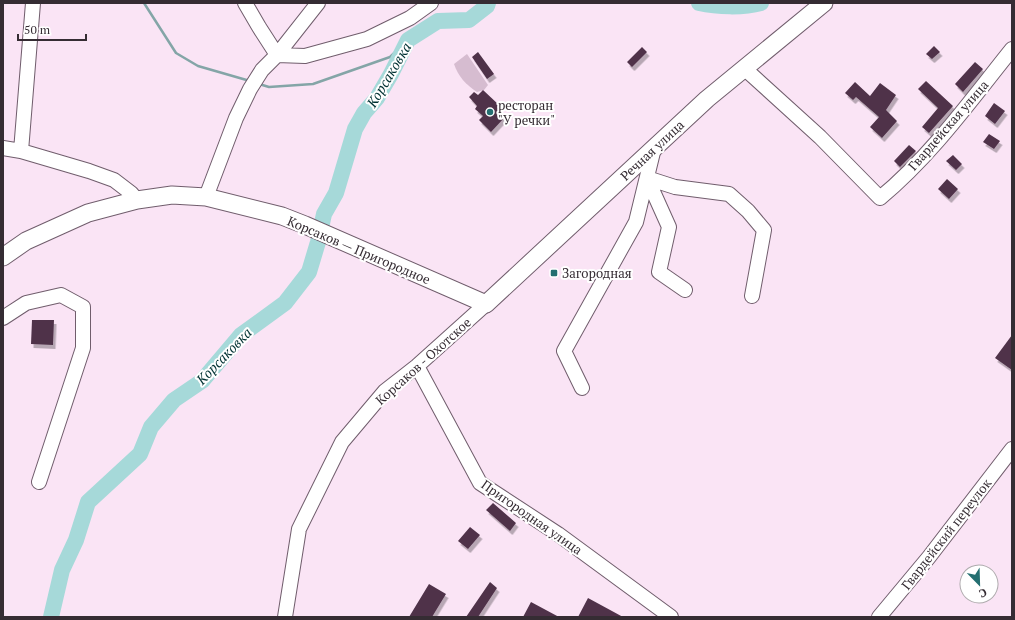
<svg xmlns="http://www.w3.org/2000/svg" width="1015" height="620" font-family="'PT Serif',serif">
<style>
.green{fill:#d6bcd0}
.lines{fill:none;stroke-linecap:round;stroke-linejoin:round}
.stream{stroke:#84a5a7;stroke-width:2.5}
.river{stroke:#a6d9d9;stroke-width:16}
.building{fill:#4f3349;filter:url(#shadow)}
.minor-casing{stroke:#705d6c;stroke-width:16}
.major-casing{stroke:#705d6c;stroke-width:19}
.minor{stroke:#fff;stroke-width:14}
.major{stroke:#fff;stroke-width:17}
.poi-dot{fill:#246f71;stroke:#fff;stroke-width:1.5}
.labels{text-anchor:middle;stroke-width:4;stroke-linejoin:round;paint-order:stroke}
.poi-label{font-size:13px;fill:#352c33;stroke:#fff;text-anchor:start}
.street-label{font-size:13px;fill:#352c33;stroke:#fff}
.water-label{font-size:14px;font-style:italic;fill:#003132;stroke:#fff}
</style>
<defs>
<filter id="shadow"><feDropShadow dx="2.5" dy="4" stdDeviation="0" flood-color="#0004"/></filter>
</defs>
<rect width="100%" height="100%" fill="#fae4f5"/>
<path class="green" d="M467,54l21,31 -4,5 -7,2c-11,-7 -19,-16 -23,-28z"/>
<g class="lines">
<path class="stream" d="M144,3l32,50 22,13 52,15
M259,84l10,3 44,-3 77,-27 18,-17"/>
<path class="river" d="M699,3c18,4 44,5 62,0
M51,617l11,-47 14,-30 12,-38 52,-48 11,-27 23,-27 28,-19 39,-46 44,-32 24,-31 9,-30 6,-28 12,-21 19,-64 9,-16 13,-15 14,-24 17,-34 30,-19 31,-1 18,-14 1,-3"/>
</g>
<path class="building" d="M934,46l6,6 -8,7 -6,-5z
M642,47l5,5 -15,15 -5,-5z
M478,52l16,22 -7,5 -15,-22z
M975,62l8,7 -20,23 -8,-8z
M926,81l27,25 -24,27 -7,-6 16,-19 -20,-19z
M855,82l15,14 10,-13 16,12 -10,15 11,11 -15,17 -12,-11 9,-10 -23,-20 -3,3 -8,-7z
M483,90l16,15 -2,2 9,9 -15,16 -12,-12 4,-4 -8,-7 2,-3 -8,-9 5,-5 4,3z
M994,103l11,8 -10,13 -10,-8z
M989,134l11,7 -6,8 -11,-7z
M909,145l7,6 -16,16 -6,-6z
M953,155l9,9 -6,6 -10,-9z
M947,179l11,10 -9,10 -11,-10z
M32,320h22l-1,25 -22,-1z
M1012,335v35l-17,-12z
M493,503l23,20 -6,8 -24,-21z
M470,527l10,8 -12,14 -10,-8z
M490,582l7,6 -19,29h-12z
M429,584l17,10 -14,23h-23z
M588,598l35,19h-45z
M531,602l28,15h-36z"/>
<g class="lines">
<defs>
<path id="minor" d="M245,3l14,24 18,28
M277,55l28,1 62,-17 43,-21 21,-15
M744,68l76,69 60,61c51,-42 91,-98 132,-149
M3,148l18,3 68,20 25,9 17,13 6,7
M21,151l12,-148
M647,178l28,9 54,7 19,17 16,19 -12,66
M647,178l22,49 -10,45 26,18
M206,197l30,-79 14,-29 12,-19 15,-15 41,-52
M3,318l23,-15 35,-8 22,12v41l-44,134
M417,366l63,117 78,51 113,83
M582,388l-18,-37 72,-129 18,-74
M285,617l14,-88 43,-87 43,-51 32,-25 69,-62
M879,617l50,-60 83,-108"/>
<path id="major" d="M3,257l23,-16 62,-28 49,-13 35,-5 34,2 76,19 23,9 181,79 221,-205 117,-96"/>
</defs>
<use href="#minor" class="minor-casing"/>
<use href="#major" class="major-casing"/>
<use href="#minor" class="minor"/>
<use href="#major" class="major"/>
</g>
<g class="poi-dot">
<circle cx="490" cy="112" r="4"/>
<rect x="550" y="269" width="8" height="8" rx="2"/>
</g>
<g class="labels">
<g class="poi-label">
<text x="498" y="110">ресторан<tspan x="498" dy="15">"У речки"</tspan></text>
<text x="562" y="278">Загородная</text>
</g>
<g class="street-label">
<text transform="translate(948 125) rotate(-49)" y="5">Гвардейская улица</text>
<text transform="translate(652 150) rotate(-43)" y="5">Речная улица</text>
<text transform="translate(359 250) rotate(23)" y="5">Корсаков — Пригородное</text>
<text transform="translate(423 361) rotate(-42)" y="5">Корсаков - Охотское</text>
<text transform="translate(532 517) rotate(35)" y="5">Пригородная улица</text>
<text transform="translate(946 534) rotate(-52)" y="5">Гвардейский переулок</text>
</g>
<g class="water-label">
<text transform="translate(389 75) rotate(-59)" y="5">Корсаковка</text>
<text transform="translate(224 356) rotate(-46)" y="5">Корсаковка</text>
</g>
</g>
<rect width="1015" height="620" fill="none" stroke="#352c33" stroke-width="8"/>
<g transform="translate(979 584) rotate(157)"><circle r="19" fill="#ffffff" stroke="#aeabad"/>
<path d="M0-3L7 15L0 10L-7 15Z" fill="#246f71"/>
<text y="-6" font-size="11" font-weight="bold" text-anchor="middle" fill="#352c33">С</text>
</g>
<path d="M18 34v6h68v-6" fill="none" stroke="#352c33" stroke-width="2"/>
<text x="24" y="34" font-size="12" fill="#352c33" stroke="#ffffff" stroke-width="3" paint-order="stroke">50 m</text>
</svg>
